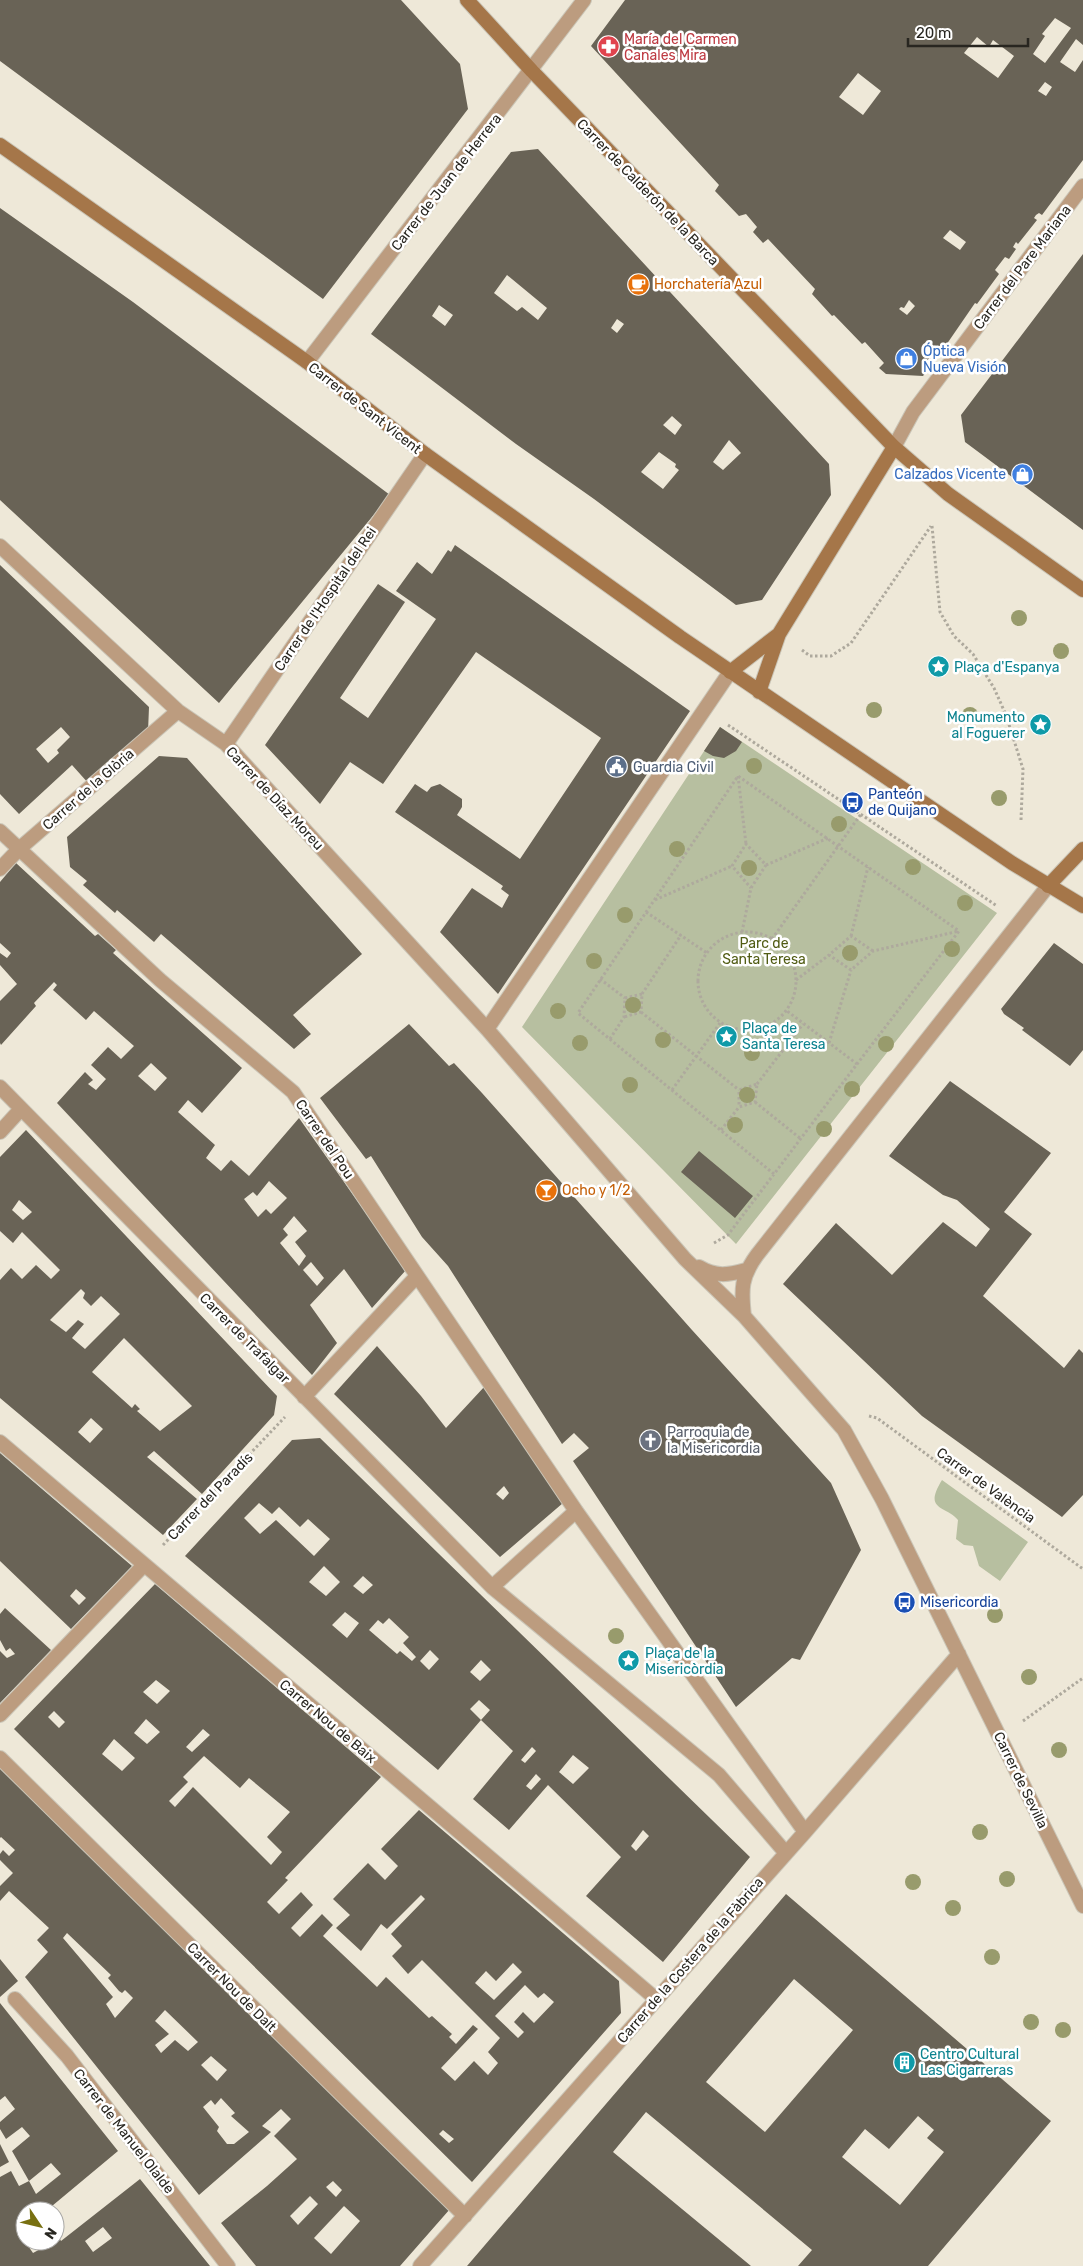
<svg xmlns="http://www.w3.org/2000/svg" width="1083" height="2266" font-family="Rubik,sans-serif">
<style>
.green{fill:#b7bfa0}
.building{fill:#696356;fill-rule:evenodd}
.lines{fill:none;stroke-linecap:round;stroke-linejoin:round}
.minor-casing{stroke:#cac5b7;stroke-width:16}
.secondary-casing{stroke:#cac5b7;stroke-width:16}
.path{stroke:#aea99d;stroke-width:3;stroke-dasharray:2.5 2.5;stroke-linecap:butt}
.minor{stroke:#bc9c7f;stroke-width:14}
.secondary{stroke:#a57649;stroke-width:14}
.tree{fill:#989b6c}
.labels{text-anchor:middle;stroke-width:5;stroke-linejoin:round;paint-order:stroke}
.health-label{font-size:14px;fill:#be3a42;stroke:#fff;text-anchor:start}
.street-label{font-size:14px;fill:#282620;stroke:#fff}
.food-label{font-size:14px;fill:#c56008;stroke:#fff;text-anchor:start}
.shop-label{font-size:14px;fill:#366cbe;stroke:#fff;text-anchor:start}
.culture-label{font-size:14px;fill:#0d838f;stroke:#fff;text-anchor:start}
.service-label{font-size:14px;fill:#4e5e75;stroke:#fff;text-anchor:start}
.transit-label{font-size:14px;fill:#164399;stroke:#fff;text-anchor:start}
.park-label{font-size:14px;fill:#515c14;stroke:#fff}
.worship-label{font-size:14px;fill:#5b616d;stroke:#fff;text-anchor:start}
</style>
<rect width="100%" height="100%" fill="#eee8d8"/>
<path class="green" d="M720,727l277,186 -261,331 -214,-217z
M942,1480l86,62 -28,39 -21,-15 -6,-20 -9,-1 -8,-6 2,-19c-13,-15 -35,-9 -16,-40z"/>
<path class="building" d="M0,0h401l59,64 8,45 -145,190 -323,-238z
M625,0h458v45l-7,-6 -16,23 15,10 8,-12v100l-41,55 -3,-2 -3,2 -2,3 3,2 -19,24 -2,-2 -3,5 3,2 -7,10 -4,-2 -10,13 4,4 -22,30 -2,-1 -33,48 -5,-4 -12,17 4,4 -6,8 -37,-2 -7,-6 5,-5 -19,-21 -3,2 -28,-29 -2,1 -20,-22 3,-5 -47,-50 -5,4 -10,-11 4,-5 -11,-13 -7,2 -24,-25 4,-6 -128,-139zM1055,18l16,10 -26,35 -12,-9 12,-18 -3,-2zM977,37l12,10 4,-7 21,16 -16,22 -34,-25zM858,73l23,18 -18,24 -24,-18zM1045,82l7,5 -6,9 -8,-5zM950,230l16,12 -6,8 -17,-12zM909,300l6,6 -8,9 -8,-6 2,-2 3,1z
M538,149l291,315 2,31 -69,105 -26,5 -142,-106 -78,-55 -145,-110 140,-182zM507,275l40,33 -9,12 -16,-13 -5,4 -23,-18zM439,305l14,10 -8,11 -13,-10zM617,319l7,5 -7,9 -6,-5zM672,416l10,9 -7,10 -12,-10zM729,440l12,13 -18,17 -10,-8zM659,452l17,12 -1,3 4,3 -16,19 -22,-17z
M0,208l133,94 257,193 -171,208 -219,-203z
M1083,254v276l-118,-88 -4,-27z
M455,545l235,166 -192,283 -58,-62 32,-44 30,20 7,-13 -8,-6 2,-3 -108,-74 20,-28 12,8 4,-5 9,-3 22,15v8l-5,8 63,44 81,-121 -125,-86 -93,132 -33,-22 -30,42 -55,-59 113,-161 27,18 -65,96 28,20 68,-99 -40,-28 21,-29 15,12 16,-24 3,2z
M0,565l149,142 -1,25 -59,52 -17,-19 -53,49 -19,-20zM61,727l9,10 -13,13 2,3 -11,10 -12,-14z
M720,727l22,15 -6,9 -12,7 -11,-2 -9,-5z
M159,756l28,2 175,196 -69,61 18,19 -17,15 -133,-115 -7,8 -37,-32 -2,3 -32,-28 4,-4 -17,-14 -3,-30z
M16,863l79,73 3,-2 18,16 -3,3 129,115 -40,45 -14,-13 -10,12 37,33 -9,13 15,13 10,-11 18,16 50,-58 107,152 -34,38 -28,-39 -34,36 27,38 -25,32 -255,-272 28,-31 8,8 -5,4 8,6 10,-11 -15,-14 17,-18 13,12 13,-13 -40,-35 -8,9 -33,-30 4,-5 -3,-3 -20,21 2,3 -35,39 -1,-2v-42l17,-17 -17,-19v-12l7,5 4,-5 -11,-10v-61zM151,1063l16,15 -12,13 -17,-15zM269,1181l18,17 -16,16 -5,-5 -8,8 -14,-18 9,-7 4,4zM294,1216l13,15 -12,11 11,14 -7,10 -19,-23 8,-8 -5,-6zM311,1262l13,16 -7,8 -14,-16z
M1054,943l29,21v86l-13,16 -48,-36 2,-2 -20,-14 -3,-5z
M409,1024l40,42 5,-3 28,30 210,237 139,153 30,67 -61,110 -8,-2 -56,49 -163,-246 16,-13 -15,-15 -12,11 -114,-178 -26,-29 -51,-81 -5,3 -46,-61z
M950,1081l101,72 -47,59 28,22 -49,62 81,72 15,-19 4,4v142l-21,22 -140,-101 -139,-132 53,-61 56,52 51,-53 33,25 14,-18 -33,-29 -14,-5 -54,-39z
M26,1130l251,266 -3,19 -72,79 -48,-43 -7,6 50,42 -34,36 -163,-137v-118l11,-12 11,11 14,-14 15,14 9,-9 -38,-38 -9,11 -13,-12v-74zM19,1200l13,12 -9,8 -11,-10zM81,1289l4,4 -2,5 8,8 10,-10 19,18 -35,35 -13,-11 12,-14 -6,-4 -12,12 -16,-12zM124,1338l68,68 -32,25 -23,-20 3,-2 -5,-5 -3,4 -40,-36zM91,1418l12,11 -13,14 -12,-11z
M699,1151l54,45 -18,22 -54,-46z
M377,1346l44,50 25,32 39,-42 78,117 -63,54 -166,-163zM504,1486l5,7 -6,7 -7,-6z
M320,1438l430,419 -87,105 -77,-66 35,-39 -73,-72 -39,45 -36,-31 40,-48 -32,-31 -43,50 -253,-214 107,-116zM259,1503l13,11 7,-7 21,20 8,-8 22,20 -16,17 -38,-36 -16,14 -16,-16zM324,1566l16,16 -14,14 -17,-14zM363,1576l10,9 -10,9 -10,-8zM345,1612l14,11 -12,15 -15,-13zM389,1618l20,19 -6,6 13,14 -4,4 -12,-10 -3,3 -28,-24 9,-10 5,4zM430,1650l9,9 -10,11 -9,-9zM481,1660l10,10 -11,11 -10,-9zM479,1700l11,10 -9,10 -11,-11zM532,1747l4,4 -11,12 -4,-3zM573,1755l16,13 -16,16 -14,-12zM536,1774l5,5 -10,11 -5,-4zM643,1830l6,6 -13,15 -5,-5z
M0,1453l132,113 -61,63 -71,-68zM76,1589l10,9 -7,7 -9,-9z
M155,1584l226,193 -96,101 3,2 -21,22 12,12 22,-22 12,13 -22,23 9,9 22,-23 11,11 -10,11 54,51 9,-10 43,41 3,-2 20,18 -3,3 7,7 17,-19 5,4 -37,39 14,13 19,-20 14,14 10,-12 -10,-11 12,-14 -78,-78 -14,14 -16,-18 10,-10 -11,-12 34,-35 -4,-4 -34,34 -6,-5 -20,27 -25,-23 14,-13 -17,-16 35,-36 17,17 13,-14 -17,-17 38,-39 200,171 2,32 -149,169 -458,-453zM156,1680l14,11 -13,13 -14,-12zM54,1711l11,11 -6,6 -11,-11zM146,1719l14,13 -13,12 -13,-11zM203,1729l7,6 -18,17 -6,-5zM114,1739l21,19 -13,13 -20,-17zM204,1756l36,32 9,-10 41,34 -23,25 15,15 -11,13 -78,-78 -18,20 -6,-6 19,-19 -5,-5zM513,1963l9,9 -28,28 -19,-17 11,-12 10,10zM525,1985l13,13 6,-5 10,9 -20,21 -11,-11 -9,10 10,10 -6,6 -23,-22zM443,2130l11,9 -5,4 -10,-9z
M5,1608l46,42 -51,53v-52l7,7 8,-4 -5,-6 -4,3 -6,-11v-26z
M0,1764l450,445 -50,57h-144l-35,-43 46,-37 30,-27 -23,-23 17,-17 -10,-10 -19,17 9,6 -72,63 -174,-218 23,-25 -11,-12 12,-12 -40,-37 -9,10v-15l13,-13 -13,-13v-6l3,-4 6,6 6,-6 -14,-13 -1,1zM67,1933l44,42 -3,3 11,13 3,2 3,-3 8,8 -18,20 -9,-14 7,-7 -50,-59zM165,2010l33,32 -10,9 -13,-11 -14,13 -6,-8 14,-11 -14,-13zM211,2056l16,14 -10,11 -16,-16zM221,2098l14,15 -4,3 18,16 -15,12h-7l-10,-13 2,-4 -16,-20 8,-7 4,5zM333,2181l9,9 -6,7 -10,-10zM310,2196l8,8 -20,21 -8,-9zM344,2206l16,15 -29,33 -17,-16z
M786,1894l265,227 -123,145h-130l14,-16 -166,-138 -33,40 138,114h-284zM794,1979l59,51 -88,102 -59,-50zM918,2116l16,14 -7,8 17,14 -44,53 -58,-48 23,-28 24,20z
M0,1959l18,22 -18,16z
M0,2003l118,148 -72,60h-21l-1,29 9,13 13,-7 -3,-5h12v-11l6,11 79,-62 70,87h-210v-89l11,-6 8,15 10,-5 7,13 25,-20 -10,-11 -22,18 -17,-30 18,-15 -8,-9 -16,12 -6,-10v-7l15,-13 -10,-13 -5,4zM103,2227l9,11 -19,14 -8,-11z
M0,2144l9,18 -9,5z"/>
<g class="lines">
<defs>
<path id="minor" d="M307,362l277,-362
M894,447l19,-35 170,-226
M0,546l178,165 48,33 261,285 198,230 59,57 100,114 38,69 201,407
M226,744l199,-290
M0,831l160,149 133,112 283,419 229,321
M0,869l19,-20 159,-138
M487,1029l243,-357
M0,1087l492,500 227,188 66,77
M0,1132l21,-23
M699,1267c17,10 29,8 47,3
M744,1316c-3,-27 -3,-39 13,-61l291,-369
M304,1397l113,-121
M0,1442l656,557
M492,1587l84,-76
M0,1715l144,-150
M0,1758l465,458
M15,1999l52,57 161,210
M420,2266l385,-434 154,-178"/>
<path id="secondary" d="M467,0l65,71 362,376 54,47 135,96
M0,145l307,217 118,92 255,183 332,226 71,43
M730,672l49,-38
M759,692l20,-58 115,-187
M1048,886l35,-37"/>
</defs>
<use href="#minor" class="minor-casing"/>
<use href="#secondary" class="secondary-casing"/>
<path class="path" d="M932,526l8,86 14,24 19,18 21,34 12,27 17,54 -2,51
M802,650l8,6h21l20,-13 80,-117
M728,725l269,181
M738,776l8,68
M766,865l62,-27
M655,900l77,-34
M646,912l61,41
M698 981a49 49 0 1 1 98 0a49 49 0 1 1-98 0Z
M742,932l9,-44 15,-23 -20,-21 -14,22 19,22
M851,936l17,-69
M772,939l89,-125
M873,951l-22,-15 -22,19 22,15 22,-19 86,-20
M600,979l25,19
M796,980l33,-25
M642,994l39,-59
M641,1012l98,78
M610,1039l14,-22 1,-19 17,-4 -1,18 -17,5
M829,1043l22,-73
M757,1084l46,-60
M672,1090l48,-67
M755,1102l46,37
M721,1130l18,-23 16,-5 2,-18 -18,6v17
M774,1174l-196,-161 160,-237 221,155 -102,133
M714,1243l14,-8 129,-171 -70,-53
M869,1416l8,2 206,151
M163,1545l122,-128
M1023,1721l60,-43"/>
<use href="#minor" class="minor"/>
<use href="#secondary" class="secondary"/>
</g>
<g class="tree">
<circle cx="1019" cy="618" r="8"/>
<circle cx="1061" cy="651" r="8"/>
<circle cx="874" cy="710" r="8"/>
<circle cx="970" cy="715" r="8"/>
<circle cx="754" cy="766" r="8"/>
<circle cx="999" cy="798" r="8"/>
<circle cx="839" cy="824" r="8"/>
<circle cx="677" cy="849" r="8"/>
<circle cx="913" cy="867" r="8"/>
<circle cx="749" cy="868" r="8"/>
<circle cx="965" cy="903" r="8"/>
<circle cx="625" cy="915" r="8"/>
<circle cx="952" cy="949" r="8"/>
<circle cx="850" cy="953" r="8"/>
<circle cx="594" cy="961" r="8"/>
<circle cx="633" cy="1005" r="8"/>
<circle cx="558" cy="1011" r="8"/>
<circle cx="663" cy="1040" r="8"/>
<circle cx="580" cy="1043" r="8"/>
<circle cx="886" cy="1044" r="8"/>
<circle cx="752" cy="1053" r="8"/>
<circle cx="630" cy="1085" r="8"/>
<circle cx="852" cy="1089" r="8"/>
<circle cx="747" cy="1095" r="8"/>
<circle cx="735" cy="1125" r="8"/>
<circle cx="824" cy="1129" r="8"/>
<circle cx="995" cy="1615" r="8"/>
<circle cx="616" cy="1636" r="8"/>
<circle cx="1029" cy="1677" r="8"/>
<circle cx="1059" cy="1750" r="8"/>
<circle cx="980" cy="1832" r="8"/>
<circle cx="1007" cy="1879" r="8"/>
<circle cx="913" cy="1882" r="8"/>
<circle cx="953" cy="1908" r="8"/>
<circle cx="992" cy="1957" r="8"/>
<circle cx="1031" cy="2022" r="8"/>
<circle cx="1063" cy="2030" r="8"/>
</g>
<defs>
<symbol id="pharmacy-disc" viewBox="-11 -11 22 22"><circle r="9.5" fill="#e0444e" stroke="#fff"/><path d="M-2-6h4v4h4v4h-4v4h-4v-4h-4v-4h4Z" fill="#fff"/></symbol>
<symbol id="cafe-disc" viewBox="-11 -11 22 22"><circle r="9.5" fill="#e8710a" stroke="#fff"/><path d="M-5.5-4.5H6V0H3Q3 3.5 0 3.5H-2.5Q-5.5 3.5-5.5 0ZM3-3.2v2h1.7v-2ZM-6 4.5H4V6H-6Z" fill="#fff"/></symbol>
<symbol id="shop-disc" viewBox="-11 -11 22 22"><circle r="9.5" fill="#3f7fe0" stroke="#fff"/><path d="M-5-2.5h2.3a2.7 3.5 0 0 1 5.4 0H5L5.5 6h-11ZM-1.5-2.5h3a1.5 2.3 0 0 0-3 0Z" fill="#fff"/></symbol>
<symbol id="sight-disc" viewBox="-11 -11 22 22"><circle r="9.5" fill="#0f9aa8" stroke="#fff"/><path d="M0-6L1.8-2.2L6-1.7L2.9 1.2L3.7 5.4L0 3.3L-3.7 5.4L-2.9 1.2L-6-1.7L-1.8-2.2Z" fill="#fff"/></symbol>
<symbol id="civic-disc" viewBox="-11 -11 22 22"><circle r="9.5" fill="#5c6f8a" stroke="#fff"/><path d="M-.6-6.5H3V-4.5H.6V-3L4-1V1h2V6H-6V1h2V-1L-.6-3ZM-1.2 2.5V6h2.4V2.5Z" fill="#fff"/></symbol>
<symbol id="bus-disc" viewBox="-11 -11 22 22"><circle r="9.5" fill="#1a4fb4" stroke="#fff"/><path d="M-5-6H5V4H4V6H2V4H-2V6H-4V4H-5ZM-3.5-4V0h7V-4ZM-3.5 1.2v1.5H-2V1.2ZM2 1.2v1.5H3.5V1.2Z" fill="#fff"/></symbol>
<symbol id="bar-disc" viewBox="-11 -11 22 22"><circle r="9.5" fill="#e8710a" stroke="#fff"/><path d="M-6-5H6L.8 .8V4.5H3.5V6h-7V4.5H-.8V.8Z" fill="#fff"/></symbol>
<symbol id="church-disc" viewBox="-11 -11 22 22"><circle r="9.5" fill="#6b7280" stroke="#fff"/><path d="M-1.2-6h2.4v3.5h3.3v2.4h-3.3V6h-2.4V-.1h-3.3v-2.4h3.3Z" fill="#fff"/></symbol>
<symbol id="building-disc" viewBox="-11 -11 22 22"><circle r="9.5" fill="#0f9aa8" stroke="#fff"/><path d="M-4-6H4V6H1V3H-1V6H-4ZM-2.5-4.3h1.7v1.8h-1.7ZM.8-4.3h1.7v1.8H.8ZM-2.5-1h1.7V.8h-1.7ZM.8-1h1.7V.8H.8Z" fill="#fff"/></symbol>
</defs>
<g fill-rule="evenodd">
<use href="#pharmacy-disc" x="596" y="34" width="25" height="25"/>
<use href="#cafe-disc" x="626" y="272" width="25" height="25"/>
<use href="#shop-disc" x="894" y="346" width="25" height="25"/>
<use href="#shop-disc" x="1010" y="462" width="25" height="25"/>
<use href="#sight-disc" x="926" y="654" width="25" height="25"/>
<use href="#sight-disc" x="1028" y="712" width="25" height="25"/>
<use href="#civic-disc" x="604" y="754" width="25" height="25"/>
<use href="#bus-disc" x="840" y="790" width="25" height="25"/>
<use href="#sight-disc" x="714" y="1024" width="25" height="25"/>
<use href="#bar-disc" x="534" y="1178" width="25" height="25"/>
<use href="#church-disc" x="638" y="1428" width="25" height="25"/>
<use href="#bus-disc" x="892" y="1590" width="25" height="25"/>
<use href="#sight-disc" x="616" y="1648" width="25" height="25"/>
<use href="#building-disc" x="892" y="2050" width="25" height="25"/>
</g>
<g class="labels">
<g class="health-label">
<text x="624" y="44">María del Carmen<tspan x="624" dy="16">Canales Mira</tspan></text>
</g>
<g class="street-label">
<text transform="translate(446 182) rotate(-52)" y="5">Carrer de Juan de Herrera</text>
<text transform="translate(648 192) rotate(46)" y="5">Carrer de Calderón de la Barca</text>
<text transform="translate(1022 267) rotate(-53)" y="5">Carrer del Pare Mariana</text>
<text transform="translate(365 408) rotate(38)" y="5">Carrer de Sant Vicent</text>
<text transform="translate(325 599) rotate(-56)" y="5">Carrer de l'Hospital del Rei</text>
<text transform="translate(88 789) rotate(-41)" y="5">Carrer de la Glòria</text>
<text transform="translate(275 798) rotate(47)" y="5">Carrer de Díaz Moreu</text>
<text transform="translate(325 1139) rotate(56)" y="5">Carrer del Pou</text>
<text transform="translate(245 1338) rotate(45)" y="5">Carrer de Trafalgar</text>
<text transform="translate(986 1485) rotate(36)" y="5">Carrer de València</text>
<text transform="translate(210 1496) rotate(-46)" y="5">Carrer del Paradís</text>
<text transform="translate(328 1721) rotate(40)" y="5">Carrer Nou de Baix</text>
<text transform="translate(1021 1780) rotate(64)" y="5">Carrer de Sevilla</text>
<text transform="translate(690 1960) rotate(-49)" y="5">Carrer de la Costera de la Fàbrica</text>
<text transform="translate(232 1987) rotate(45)" y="5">Carrer Nou de Dalt</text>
<text transform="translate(124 2131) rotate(52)" y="5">Carrer de Manuel Olalde</text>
</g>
<g class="food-label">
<text x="654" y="289">Horchatería Azul</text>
<text x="562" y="1195">Ocho y 1/2</text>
</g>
<g class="shop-label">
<text x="923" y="356">Óptica<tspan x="923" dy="16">Nueva Visión</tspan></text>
<text x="1006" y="479" text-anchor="end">Calzados Vicente</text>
</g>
<g class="culture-label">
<text x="954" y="672">Plaça d'Espanya</text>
<text x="1025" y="722" text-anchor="end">Monumento<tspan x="1025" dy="16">al Foguerer</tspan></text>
<text x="742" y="1033">Plaça de<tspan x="742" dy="16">Santa Teresa</tspan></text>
<text x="645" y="1658">Plaça de la<tspan x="645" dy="16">Misericòrdia</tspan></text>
<text x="920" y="2059">Centro Cultural<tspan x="920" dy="16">Las Cigarreras</tspan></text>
</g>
<g class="service-label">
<text x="633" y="772">Guardia Civil</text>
</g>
<g class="transit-label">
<text x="868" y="799">Panteón<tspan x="868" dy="16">de Quijano</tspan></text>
<text x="920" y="1607">Misericordia</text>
</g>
<g class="park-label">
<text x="764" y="948">Parc de<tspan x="764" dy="16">Santa Teresa</tspan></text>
</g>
<g class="worship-label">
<text x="667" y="1437">Parroquia de<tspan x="667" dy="16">la Misericordia</tspan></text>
</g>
</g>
<g transform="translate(40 2226) rotate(125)"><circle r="24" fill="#ffffff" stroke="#a9a8a6"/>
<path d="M0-4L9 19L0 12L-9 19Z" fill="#787011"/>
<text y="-8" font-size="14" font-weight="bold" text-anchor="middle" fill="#282620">N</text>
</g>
<path d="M908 38v8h120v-8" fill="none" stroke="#282620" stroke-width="2.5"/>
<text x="916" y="38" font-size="15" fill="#282620" stroke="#ffffff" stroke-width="4" paint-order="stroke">20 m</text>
</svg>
